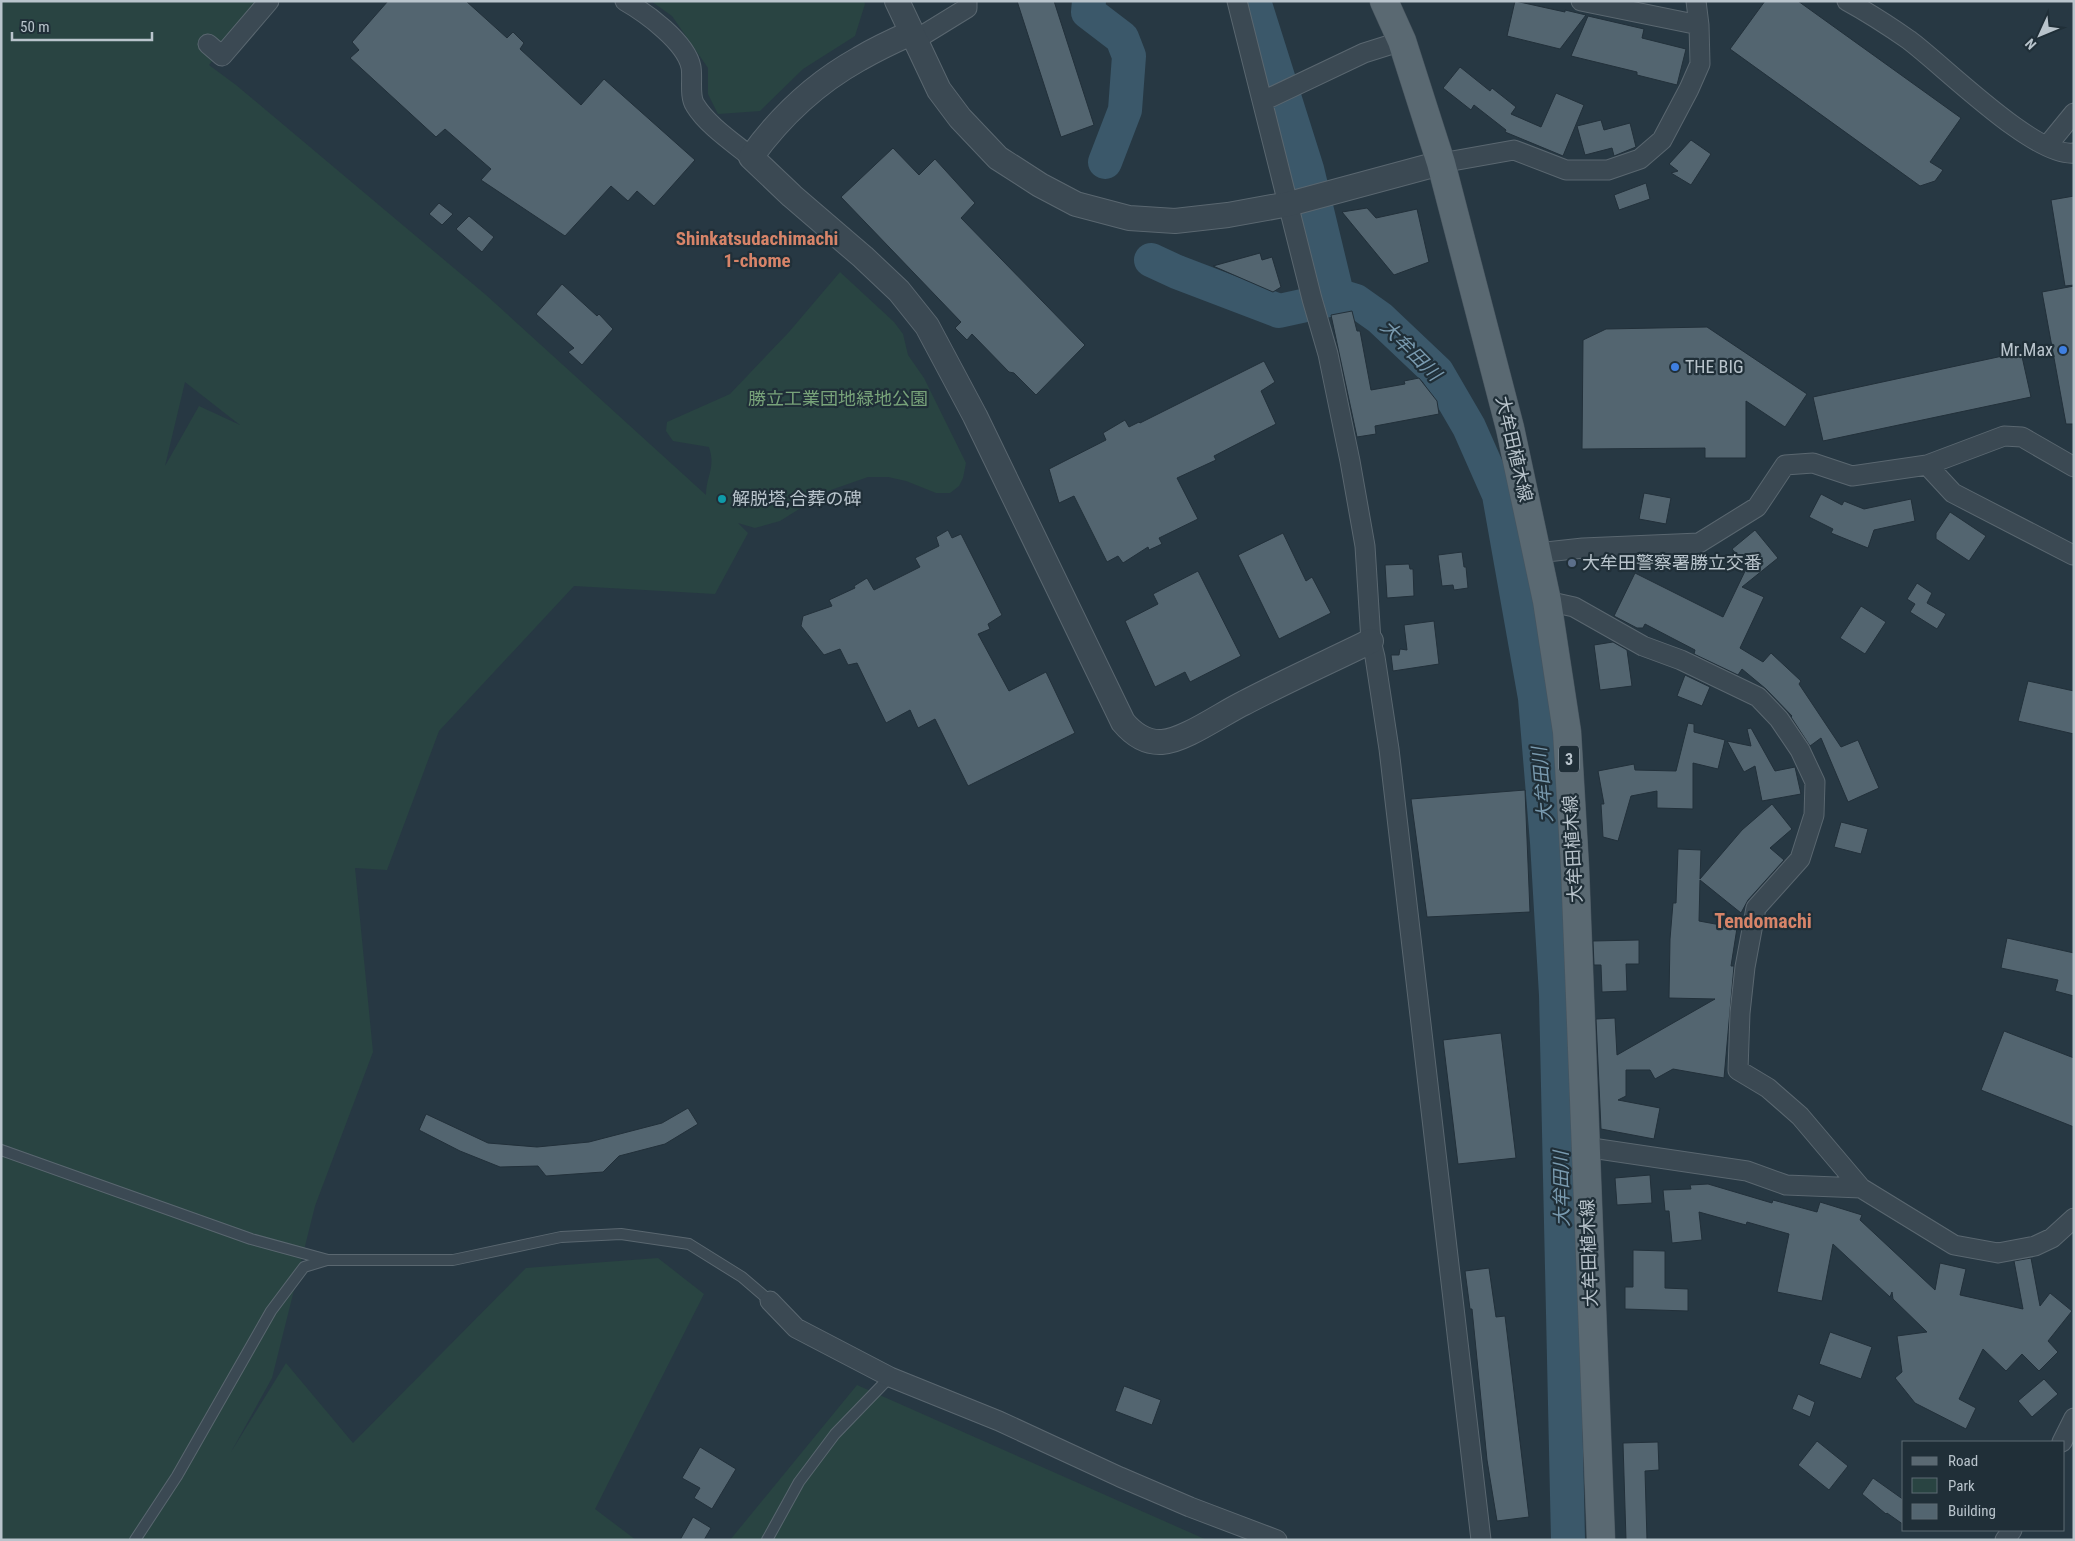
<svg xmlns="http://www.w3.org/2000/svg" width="2075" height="1541" font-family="'Roboto Condensed','Noto Sans JP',sans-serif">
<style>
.green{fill:#294442;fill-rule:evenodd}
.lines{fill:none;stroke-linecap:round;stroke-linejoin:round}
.river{stroke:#3b586a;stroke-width:34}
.building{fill:#536570;stroke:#22303a}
.service-casing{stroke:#5a6770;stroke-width:12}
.minor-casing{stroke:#5a6770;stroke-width:21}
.tertiary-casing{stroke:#5a6770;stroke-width:26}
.primary-casing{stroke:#48555f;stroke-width:29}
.service{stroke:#3b4953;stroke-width:10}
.minor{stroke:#3b4953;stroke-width:19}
.tertiary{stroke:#3b4953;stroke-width:24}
.primary{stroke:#5a6972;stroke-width:28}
.shop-dot{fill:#3f7fe0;stroke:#202f38;stroke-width:2}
.culture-dot{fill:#0f9aa8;stroke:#202f38;stroke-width:2}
.service-dot{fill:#5c6f8a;stroke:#202f38;stroke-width:2}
.labels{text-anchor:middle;stroke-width:4.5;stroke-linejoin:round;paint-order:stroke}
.shield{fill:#202f38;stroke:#8b97a0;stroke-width:1}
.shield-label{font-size:16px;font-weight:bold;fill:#b9c4cc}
.poi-label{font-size:18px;fill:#b9c4cc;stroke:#202f38;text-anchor:start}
.park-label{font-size:18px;fill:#77a279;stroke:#202f38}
.street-label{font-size:18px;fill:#b9c4cc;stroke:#202f38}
.neighbourhood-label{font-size:19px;font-weight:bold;fill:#d78469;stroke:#202f38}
.water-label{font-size:19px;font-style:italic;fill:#799aaf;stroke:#202f38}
.quarter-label{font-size:20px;font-weight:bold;fill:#d78469;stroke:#202f38}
</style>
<rect width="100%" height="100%" fill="#273843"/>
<path class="green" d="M1,1h260l-52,64 27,20 250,210 220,200c0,-19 10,-27 3,-48l-36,-6 -7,-10 1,-9 63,-28 59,-62 51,-60 54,50 9,12 5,21 16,23 42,85 -3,15 -4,8 -9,7h-14l-30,-12 -18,-4h-20l-40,14 -48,30 -25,7 -17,-5 10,10 -33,61 -141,-8 -135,145 -52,139 -32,-2 18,184 -58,154 -43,172 -41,74 55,-89 67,80 173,-175 132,-10 46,36 -109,215 41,31h-635zM185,382l55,43 -41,-19 -34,60z
M651,1h213l1,3 -10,32 -52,33 -43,42 -42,3 -10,-20v-26l-36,-52z
M857,1385l350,155h-477z"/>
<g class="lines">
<path class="river" d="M1089,1l-1,11 34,26 7,18 -4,54 -20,52
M1254,1l53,168 31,129
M1151,260l26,12 102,39 64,-14 13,4 24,17 57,54 32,55 30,68 36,203 12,144 9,153 12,545"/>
</g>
<path class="building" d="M388,1h78l41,37 6,-6 11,11 -4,6 61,56 23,-26 91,81 -41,46 -17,-15 -9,10 -17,-15 -46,50 -84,-56 10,-11 -46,-40 -9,8 -86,-79 9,-8 -7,-8z
M1017,1h37l40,124 -33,12z
M1515,1l50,11v-2l21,5 -26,34 -53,-13z
M1765,1h33l163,117 -31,44 13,8 -8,11 -15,5 -190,-137z
M1588,16l56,13 -2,9 44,11 -9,36 -40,-10v-3l-66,-16z
M1460,67l30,24 2,-3 24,19 -5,7 30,13 15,-34 28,12 -21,51 -58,-24 1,-2 -32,-25 -3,5 -28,-22z
M1601,120l3,10 26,-7 6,24 -22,9 -2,-8 -27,7 -8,-29z
M1691,140l20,14 -20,31 -20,-12 7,-2 -9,-7z
M893,148l26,27 16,-16 40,44 -14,15 124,127 -49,50 -22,-22 -5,-1 -37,-38 -5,6 -12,-12 6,-6 -120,-125z
M1646,183l4,16 -31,11 -5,-15z
M2074,196v89l-9,1 -14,-86z
M439,203l14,11 -11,11 -13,-11z
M1367,208l9,10 41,-9 12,53 -35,13 -52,-63z
M469,216l25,21 -12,15 -26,-23z
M1260,253l2,7 10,-3 9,30 -8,5 -60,-26z
M562,284l35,32 2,-2 14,15 -31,36 -14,-13 6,-4 -38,-34z
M2074,286v138h-8l-24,-132z
M1352,311l5,20h3l11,59 34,-6 -1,-3 15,-3 18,23 2,13 -64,12 1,8 -19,3 -26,-122z
M1707,327l100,67 -22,33 -39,-26v57h-41v-10l-123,1 1,-109 23,-11z
M2021,352l10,45 -208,44 -10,-44z
M1264,361l11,21 -14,9 15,33 -62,32 2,4 -39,18 21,41 -39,19 3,6 -13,6 -1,-3 -25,16 -5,-7 -11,6 -33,-66 -15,7 -10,-34 57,-29 -3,-7 22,-13 4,7 10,-5 1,1z
M1644,493l27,5 -5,26 -27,-5z
M1821,494l21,11 2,-4 20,8 47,-10 4,22 -41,9 -6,18 -37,-15 2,-4 -24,-12z
M1950,512l36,24 -17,25 -33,-22v-6z
M948,530l4,8 9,-4 41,81 -14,9 2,5 -12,5 31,57 37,-19 29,61 -107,53 -33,-67 -17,9 -8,-18 -24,13 -29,-60 -9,2 -8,-16 -16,6 -23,-29 2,-10 29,-10 -3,-6 26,-12 -1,-2 13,-8 7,12 46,-23 -5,-9 24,-12 -3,-9z
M1755,530l23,28 -36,29 22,10 -24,51 23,14 8,-9 30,28 -2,3 42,63 17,-7 21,48 -31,14 -27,-64 -11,8 -19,-29 1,-1 -26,-27 -24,-20 -4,6 -44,-21 1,-4 -50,-26 -2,4h-6l-23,-12 21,-43 88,44 24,-50 -15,-18z
M1283,533l23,48 6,-4 19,36 -52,26 -41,-84z
M1462,552l2,15h2l2,21 -14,2 -1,-5 -11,1 -4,-31z
M1409,564l1,5h3l1,27 -27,2 -2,-33z
M1198,571l43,85 -51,26 -5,-10 -30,15 -30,-66 33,-17 -5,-10z
M1917,583l15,10 -5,10 19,11 -9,15 -27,-17 5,-8 -8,-5z
M1861,606l25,16 -21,32 -25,-16z
M1434,621l5,43 -46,7 -2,-16h8l1,-6 7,1 -3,-25z
M1613,642l14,8 5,36 -32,4 -6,-45z
M1685,675l25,12 -8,19 -25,-10z
M2028,681l46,10v43l-56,-13z
M1688,723l6,1v8l31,8 -7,29 -25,-6v46l-36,-1v-17l-26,5 -13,45 -15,-4 -2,-33h3l-6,-33 36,-7 1,6 41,1z
M1751,728l24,43 20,-4 6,27 -39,7 -7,-35 -11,6 -17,-31 24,5 -4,-17z
M1525,790l5,122 -103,5 -16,-118z
M1772,804l20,25 -22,19 14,12 -36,40 -7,13 -41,-33 -1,41 38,7 -6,38h3l-10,112 -51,-9 -18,10 -5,-9h-24v26l-8,4 42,8 -6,31 -53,-10 -5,-110 19,-1 2,37 98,-56 -46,-1 1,-59 3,-36h3l2,-54 23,1 -1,29 42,-49z
M1841,822l27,7 -7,25 -27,-7z
M2007,938l67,15v43l-19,-5 3,-11 -57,-12z
M1639,940v24h-13l1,27 -25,1 -1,-27h-7l-1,-24z
M2004,1031l70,27v69l-93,-37z
M1501,1033l15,125 -58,6 -15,-124z
M688,1108l10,16 -33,20 -46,12 -16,16 -57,4 -8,-10 -38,1 -40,-16 -41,-21 7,-16 62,29 49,4 52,-5 73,-19z
M1650,1175l2,28 -35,2 -2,-27z
M1708,1184l64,19 1,-3 44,12 3,-10 42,13 -2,5 75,70 5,-27 26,6 -6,26 63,14 -9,-48 17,-3 9,48 10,-13 22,18 -24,30 10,11 -19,19 -17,-17 -16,17 -23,-22 -24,50 17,9 -10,21 -51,-26 -20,-25 7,-6 -5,-36 30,-4 -34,-33 -1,-7 -2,5 -57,-53 -11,57 -45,-9 12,-58 -42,-12 -1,3 -47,-13 3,28 -30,3 -3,-32h-4l-2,-21 28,-1 -1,-4z
M1633,1250l32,1v37l23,1v22l-63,-2v-22h8z
M1489,1268l7,49 9,-1 24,201 -32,4 -10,-61 -15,-151h-2l-5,-38z
M1830,1332l42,15 -11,32 -42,-15z
M2044,1379l14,15 -26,23 -14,-16z
M1124,1386l37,14 -9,25 -37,-14z
M1798,1394l17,8 -5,15 -18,-8z
M1817,1441l31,25 -19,24 -31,-25z
M1658,1442l1,28 -14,1 2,69h-21l-3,-97z
M700,1447l36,22 -24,40 -18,-11 6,-10 -18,-10z
M1873,1478l31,22v25l-17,-12 -1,1 -24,-20z
M693,1517l18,11 -7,12h-24z"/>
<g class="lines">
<defs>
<path id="service" d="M1,1150l250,89 77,21h125l108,-23 60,-3 68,10 53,33 28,24
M135,1540l42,-64 94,-165 33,-44 23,-7
M767,1540l32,-58 36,-48 55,-57"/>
<path id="minor" d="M625,1c21,12 61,41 66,66 2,11 -2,29 4,38 12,20 39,38 56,52
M1237,1l75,298 16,55 22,107 15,85 6,95 4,16 14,92 92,791
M1581,1l118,24
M1847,1c22,12 42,25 62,39 34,25 126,118 165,113
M915,40l52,-32v-7
M208,44l14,12 47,-55
M1263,101l101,-48 38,-12
M2047,146l27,-33
M1441,163l73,-13 52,20h42l32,-11 22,-19 27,-51 11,-25 -1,-39 -3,-24
M1927,465l26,28 120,62
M1537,553l46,-5 116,-5 58,-36 28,-42 28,-2 39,13 75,-11 77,-29 18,1 52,30
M1547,601l27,6 69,39 38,14 77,37 21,22 21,31 15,32 -1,33 -14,44 -44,49 -11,59 -5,46 -2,57 30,18 32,28 61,72 93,57 44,8 37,-7 17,-8 22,-20
M1585,1147l162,24 39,14 75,3
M770,1301l26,27 94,49 109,44 121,56 70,30 87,33
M2062,1442l12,-24
M2005,1540l7,-10"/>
<path id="tertiary" d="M897,1l42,89 21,28 38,40 42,27 36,19 53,14 46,3 53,-6 61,-11 152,-41
M911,33c-18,8 -35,16 -52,26 -43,24 -80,59 -108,98l41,39 71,61 36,34 28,35 48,90 148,306c10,12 22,21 39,20 22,-1 61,-29 82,-39 42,-22 84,-41 127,-62"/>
<path id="primary" d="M1384,1l18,40 39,122 69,265 37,173 20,131 8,136 26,672"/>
</defs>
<use href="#service" class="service-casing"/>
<use href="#minor" class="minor-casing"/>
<use href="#tertiary" class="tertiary-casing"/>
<use href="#primary" class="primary-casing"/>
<use href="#service" class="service"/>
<use href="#minor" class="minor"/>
<use href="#tertiary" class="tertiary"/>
<use href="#primary" class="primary"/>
</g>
<g class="shop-dot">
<circle cx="2063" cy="350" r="5"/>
<circle cx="1675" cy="367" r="5"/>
</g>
<circle class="culture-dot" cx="722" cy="499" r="5"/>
<circle class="service-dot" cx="1572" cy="563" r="5"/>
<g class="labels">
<rect class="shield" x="1559" y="745.5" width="20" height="27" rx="4"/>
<g class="shield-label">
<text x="1569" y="765">3</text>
</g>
<g class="poi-label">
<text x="2053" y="356" text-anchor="end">Mr.Max</text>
<text x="1685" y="373">THE BIG</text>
<text x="732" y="505">解脱塔,合葬の碑</text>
<text x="1582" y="569">大牟田警察署勝立交番</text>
</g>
<g class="park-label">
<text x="838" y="405">勝立工業団地緑地公園</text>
</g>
<g class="street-label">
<text transform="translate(1514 449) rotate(77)" y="6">大牟田植木線</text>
<text transform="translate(1573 849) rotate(-93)" y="6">大牟田植木線</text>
<text transform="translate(1589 1253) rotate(-92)" y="6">大牟田植木線</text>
</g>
<g class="neighbourhood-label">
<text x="757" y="245">Shinkatsudachimachi<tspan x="757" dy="22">1-chome</tspan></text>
</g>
<g class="water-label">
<text transform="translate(1411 350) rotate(45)" y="7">大牟田川</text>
<text transform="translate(1542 785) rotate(-95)" y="7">大牟田川</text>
<text transform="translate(1561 1189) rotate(-91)" y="7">大牟田川</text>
</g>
<g class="quarter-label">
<text x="1763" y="928">Tendomachi</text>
</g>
</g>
<rect width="2075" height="1541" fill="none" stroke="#b9c4cc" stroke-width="5"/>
<rect x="1902" y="1441" width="162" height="90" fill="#202f38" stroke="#5d6b73"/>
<rect x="1912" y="1457" width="25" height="8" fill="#5a6972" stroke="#5d6b73"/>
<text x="1948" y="1466" font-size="15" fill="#b9c4cc">Road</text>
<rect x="1912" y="1478" width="25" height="15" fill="#294442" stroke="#5d6b73"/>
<text x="1948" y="1491" font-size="15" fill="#b9c4cc">Park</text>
<rect x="1912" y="1504" width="25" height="15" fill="#536570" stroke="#5d6b73"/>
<text x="1948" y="1516" font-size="15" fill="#b9c4cc">Building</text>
<g transform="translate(2040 35) rotate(226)" stroke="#202f38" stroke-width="4" paint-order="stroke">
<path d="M0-4L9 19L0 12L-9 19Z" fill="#b9c4cc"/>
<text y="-8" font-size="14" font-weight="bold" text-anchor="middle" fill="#b9c4cc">N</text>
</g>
<path d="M12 32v8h140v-8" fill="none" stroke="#b9c4cc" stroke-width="2.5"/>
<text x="20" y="32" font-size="15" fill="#b9c4cc" stroke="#202f38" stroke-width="4" paint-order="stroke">50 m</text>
</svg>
